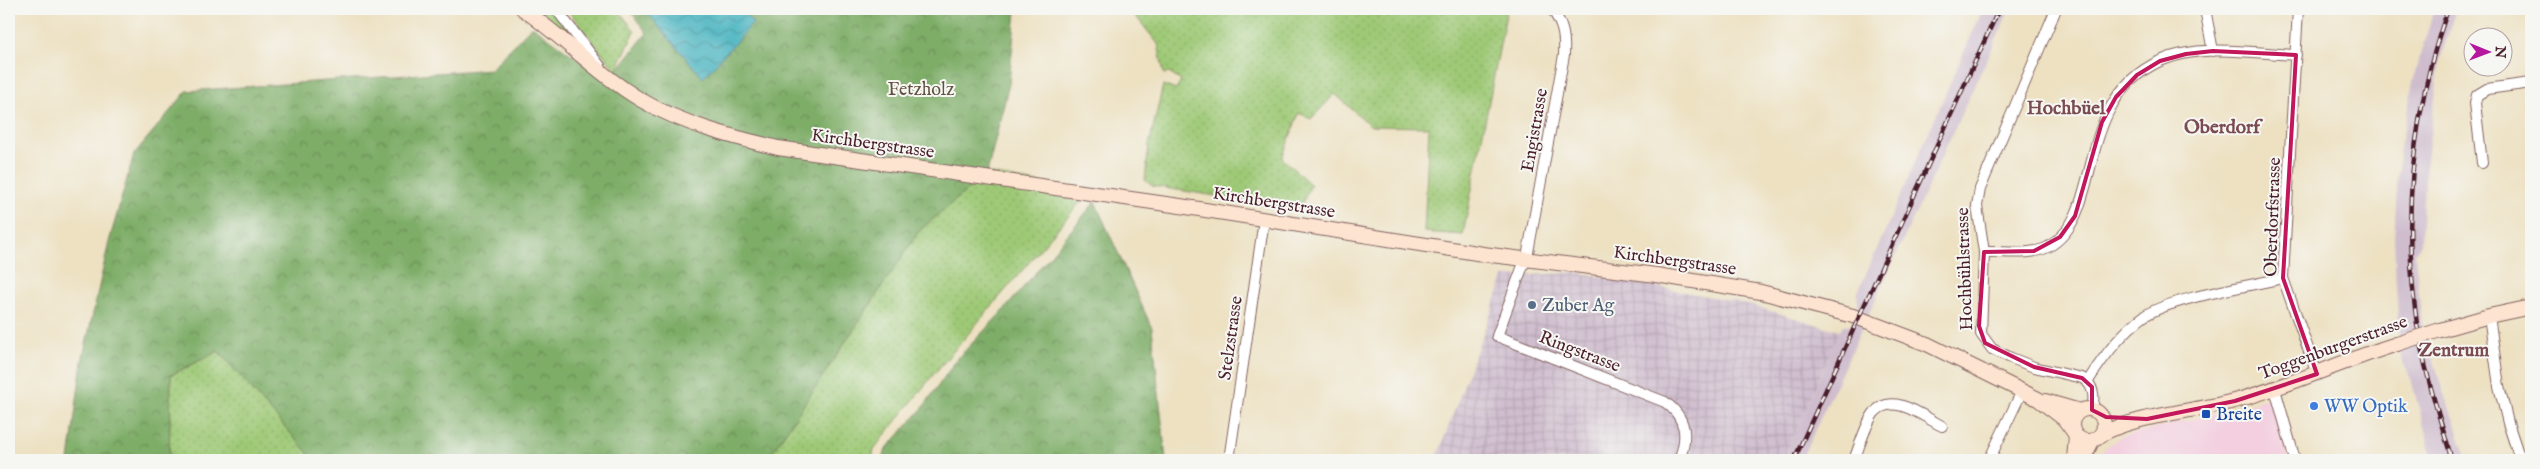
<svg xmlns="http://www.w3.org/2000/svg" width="2540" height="469" font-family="'IM FELL English',serif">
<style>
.built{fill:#f3cfdf}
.industrial{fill:url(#industrial-grid)}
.railway{fill:#cfbdce}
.grass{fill:url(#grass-dots);stroke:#747450}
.forest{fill:url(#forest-crowns);stroke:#646649}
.water{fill:url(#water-waves);stroke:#476976}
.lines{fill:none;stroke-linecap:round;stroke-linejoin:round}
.street-casing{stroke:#836360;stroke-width:12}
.secondary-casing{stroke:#836360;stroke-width:16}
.street{stroke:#fff;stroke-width:10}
.secondary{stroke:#fde4d1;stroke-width:14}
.rail-casing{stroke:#4a1f2b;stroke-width:4.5}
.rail{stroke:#f6f6f2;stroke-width:2.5;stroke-dasharray:8;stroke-linecap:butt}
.secondary-bridge-casing{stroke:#836360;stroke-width:16;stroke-linecap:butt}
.secondary-bridge{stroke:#fde4d1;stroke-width:14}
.marked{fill:none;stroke:#c2185b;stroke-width:4;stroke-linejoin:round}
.service-dot{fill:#5c6f8a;stroke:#f6f6f2;stroke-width:2}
.shop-dot{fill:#3f7fe0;stroke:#f6f6f2;stroke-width:2}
.transit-dot{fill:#1a4fb4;stroke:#f6f6f2;stroke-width:2}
.labels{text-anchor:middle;stroke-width:4;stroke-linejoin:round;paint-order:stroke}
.park-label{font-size:18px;fill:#635242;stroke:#f6f6f2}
.street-label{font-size:18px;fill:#4a1f2b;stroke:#f6f6f2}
.service-label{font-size:18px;fill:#4e5e75;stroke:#f6f6f2;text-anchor:start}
.shop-label{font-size:18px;fill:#366cbe;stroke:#f6f6f2;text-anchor:start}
.transit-label{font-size:18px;fill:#164399;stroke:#f6f6f2;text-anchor:start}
.neighbourhood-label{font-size:19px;font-weight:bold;fill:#7b4b52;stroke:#f6f6f2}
</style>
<defs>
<pattern id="industrial-grid" width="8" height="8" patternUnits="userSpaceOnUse" patternTransform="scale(1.25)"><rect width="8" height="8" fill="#cfbdce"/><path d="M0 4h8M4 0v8" fill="none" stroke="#b3a2b1"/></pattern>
<pattern id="grass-dots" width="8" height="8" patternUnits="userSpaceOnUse" patternTransform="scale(1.25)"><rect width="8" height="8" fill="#9ec976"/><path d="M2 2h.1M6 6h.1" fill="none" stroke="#8aac66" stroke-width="1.8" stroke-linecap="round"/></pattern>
<pattern id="forest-crowns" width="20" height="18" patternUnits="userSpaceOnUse" patternTransform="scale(1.25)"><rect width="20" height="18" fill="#7ead67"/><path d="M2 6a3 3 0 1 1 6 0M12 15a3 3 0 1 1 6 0" fill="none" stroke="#698c55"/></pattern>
<pattern id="water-waves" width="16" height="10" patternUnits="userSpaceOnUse" patternTransform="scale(1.25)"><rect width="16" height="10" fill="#44b3c0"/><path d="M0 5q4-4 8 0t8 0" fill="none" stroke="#3b919c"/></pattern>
</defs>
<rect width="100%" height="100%" fill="#f6f6f2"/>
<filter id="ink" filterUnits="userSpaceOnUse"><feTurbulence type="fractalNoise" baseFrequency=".02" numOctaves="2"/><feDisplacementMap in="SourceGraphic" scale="10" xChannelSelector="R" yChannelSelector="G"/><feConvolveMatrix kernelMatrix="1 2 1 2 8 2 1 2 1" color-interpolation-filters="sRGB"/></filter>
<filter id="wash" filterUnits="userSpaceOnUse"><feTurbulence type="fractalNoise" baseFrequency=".0096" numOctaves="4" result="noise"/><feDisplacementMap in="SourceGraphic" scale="20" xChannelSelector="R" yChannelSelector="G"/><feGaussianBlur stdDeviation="1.12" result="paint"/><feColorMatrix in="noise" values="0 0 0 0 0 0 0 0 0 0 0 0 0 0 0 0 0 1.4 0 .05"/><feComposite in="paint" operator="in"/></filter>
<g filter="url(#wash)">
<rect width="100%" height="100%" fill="#ede1c2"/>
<path class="built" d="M2268,398l4,4 16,58h-193l8,-11 19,-13 109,-26z"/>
<path class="industrial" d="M1576,272l163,30 101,29 -57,129h-347l68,-183z"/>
<path class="railway" d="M1983,9h27l-209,451h-18l57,-129 3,-5 8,-2 8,-16 -2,-14z
M2434,9h22l-16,51 -16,122 -3,60 -6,11 7,73 45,134h-34l-22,-81 -10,-21 -5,-71 -2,-49 5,-84 16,-82z"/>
<path class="grass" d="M531,9h21l38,46z
M567,9h50l18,22 -19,40z
M1130,9h377l-44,226 -39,-3 5,-105 -58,-1 -36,-32 -24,25 -12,-6 -17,45 29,27 -12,24 -147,-23 -7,-6 4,-35 14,-60 13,5 5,-9 -12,-8 -5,1 -6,-30z
M987,173l101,20 -154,181 -60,75 -2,11h-105l152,-229z
M219,351l95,109h-145l2,-85z"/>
<path class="forest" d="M629,9h15l59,69 50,-55 -13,-14h15l9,10 18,-10h240l-6,2 -7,73 -22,89 -68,58 -152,229h-453l-96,-109 -47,24 -2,85h-100l13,-98 27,-120 25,-88 53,-63 304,-22 41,-43 76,55 39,-48z
M1095,202l57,126 14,132h-283l3,-11 36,-40 35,-50 48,-50z"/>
<path class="water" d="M644,9h96l13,14 -50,55z"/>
</g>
<g filter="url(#ink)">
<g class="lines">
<defs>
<path id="street" d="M556,9l44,57
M1552,9c11,16 13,27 12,46l-36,197 -31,84 168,66c22,16 23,35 14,58
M2056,9l-76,180 -3,17 7,46 -3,82 11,15 19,9 23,9 48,11c12,7 13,18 10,32
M2205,9l8,42
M2298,9l-15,269 34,96
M2482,163l-7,-60 2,-8 10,-6 44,-6
M1984,252c19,-1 46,4 64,-5 59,-33 23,-145 112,-186 41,-18 93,-8 136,-6
M2489,316l10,70 9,37 10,30 5,5 8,1
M2088,381c14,-22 33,-48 55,-64 26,-19 106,-31 140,-39
M2275,389l20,71
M1229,460l35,-240
M1854,460c5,-12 12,-37 20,-47 18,-22 50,4 68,13
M1989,460l33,-69"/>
<path id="secondary" d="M523,9c40,28 76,66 118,91 41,24 91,37 137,48l402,58 303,48 173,21 105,17 92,24 74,28 111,55 26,20 9,12
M2440,330l49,-14 42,-9
M2045,401l35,10
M2072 425a16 16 0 1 1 32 0a16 16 0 1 1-32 0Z
M2101,435c30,-19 97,-24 133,-34 56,-15 108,-40 163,-57
M2074,460l2,-24
M2083,460l9,-19"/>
</defs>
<use href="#street" class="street-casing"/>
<use href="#secondary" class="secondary-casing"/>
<use href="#street" class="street"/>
<use href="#secondary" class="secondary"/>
<defs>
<path id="rail" d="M2448,9c-36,102 -46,208 -31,315 7,46 22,92 35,136
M1794,460l205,-451"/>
</defs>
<use href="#rail" class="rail-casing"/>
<use href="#rail" class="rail"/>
<defs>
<path id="secondary-bridge" d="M2397,344l43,-14"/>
</defs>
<use href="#secondary-bridge" class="secondary-bridge-casing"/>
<use href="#secondary-bridge" class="secondary-bridge"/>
</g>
</g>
<path class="marked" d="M2213,51l83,4 -13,223 34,96 -82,27 -88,18 -41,-2 -14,-7v-23l-10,-9 -48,-11 -49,-24 -6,-17 5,-74 50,-1 26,-14 15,-21 27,-94 14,-25 21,-22 23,-14 26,-7z"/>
<circle class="service-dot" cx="1532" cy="305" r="5"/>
<circle class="shop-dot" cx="2314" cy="406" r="5"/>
<rect class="transit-dot" x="2201" y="409" width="10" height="10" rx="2.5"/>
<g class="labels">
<g class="park-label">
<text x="921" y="95">Fetzholz</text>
</g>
<g class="street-label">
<text transform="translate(1534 130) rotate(-80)" y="6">Engistrasse</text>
<text transform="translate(873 143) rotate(8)" y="6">Kirchbergstrasse</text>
<text transform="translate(1274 202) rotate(9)" y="6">Kirchbergstrasse</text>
<text transform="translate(2272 217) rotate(-88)" y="6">Oberdorfstrasse</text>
<text transform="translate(1675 260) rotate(8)" y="6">Kirchbergstrasse</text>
<text transform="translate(1964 269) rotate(-92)" y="6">Hochbühlstrasse</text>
<text transform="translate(1230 338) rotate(-82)" y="6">Stelzstrasse</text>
<text transform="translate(2333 347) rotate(-20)" y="6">Toggenburgerstrasse</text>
<text transform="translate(1580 351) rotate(21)" y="6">Ringstrasse</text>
</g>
<g class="service-label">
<text x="1542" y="311">Zuber Ag</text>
</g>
<g class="shop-label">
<text x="2324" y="412">WW Optik</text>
</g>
<g class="transit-label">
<text x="2216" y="420">Breite</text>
</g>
<g class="neighbourhood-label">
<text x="2066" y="114">Hochbüel</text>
<text x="2222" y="133">Oberdorf</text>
<text x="2454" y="356">Zentrum</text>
</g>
</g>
<rect width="2540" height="469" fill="none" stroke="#f6f6f2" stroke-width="30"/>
<g transform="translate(2488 52) rotate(91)"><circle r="24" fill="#f6f6f2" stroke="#b1a0a2"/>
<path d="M0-4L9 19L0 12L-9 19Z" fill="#b5179e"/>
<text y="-8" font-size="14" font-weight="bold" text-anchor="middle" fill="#4a1f2b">N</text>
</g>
</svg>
